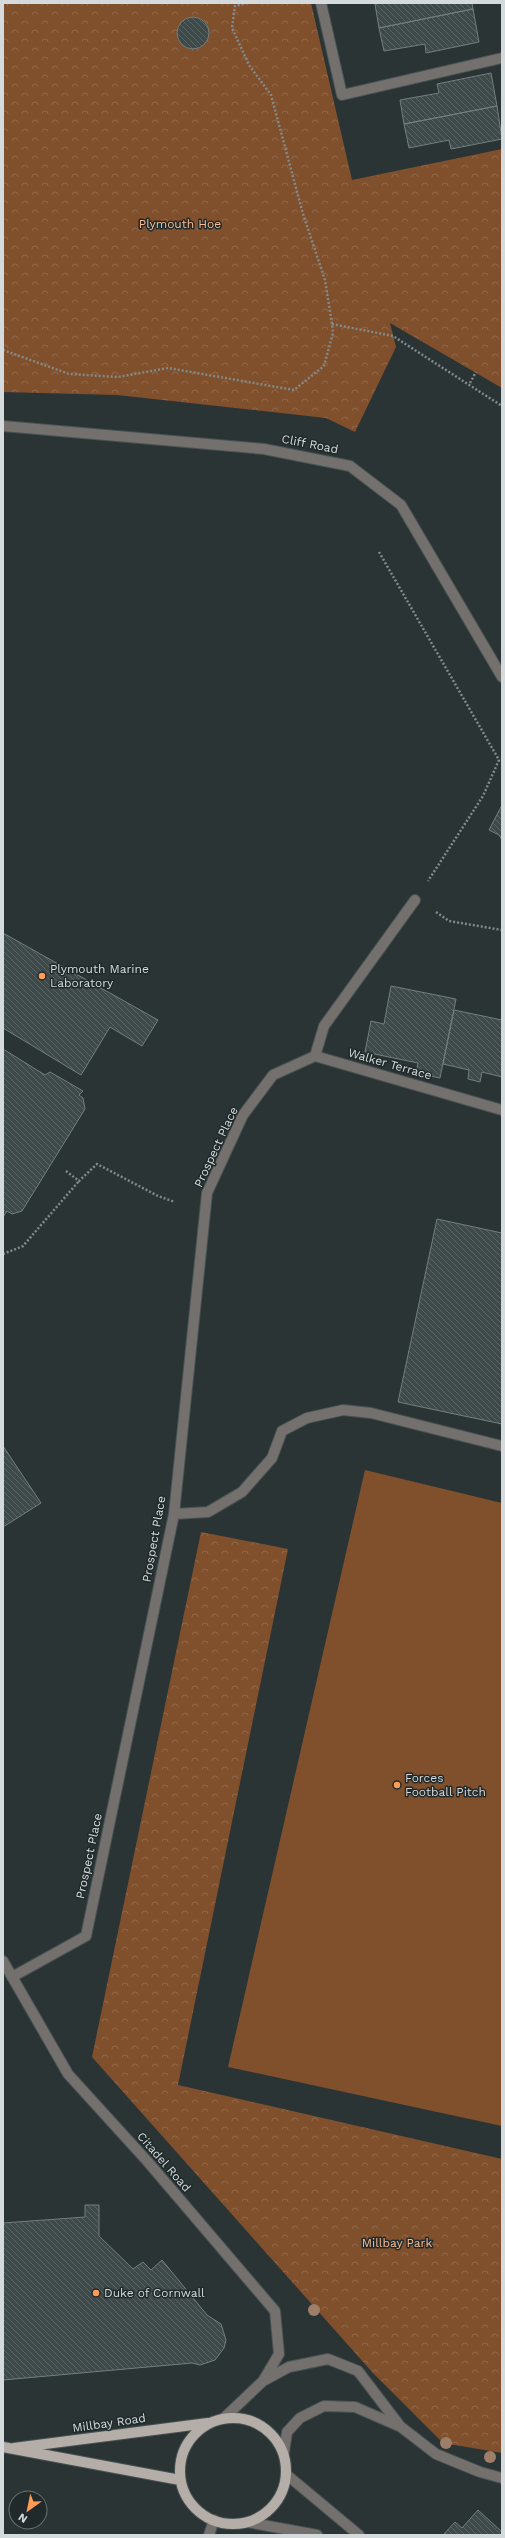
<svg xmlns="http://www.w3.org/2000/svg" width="505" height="2538" font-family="'Work Sans',sans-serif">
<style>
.park{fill:url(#park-crowns)}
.garden{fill:#804f2c}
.building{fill:url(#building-back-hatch);stroke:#727e7f}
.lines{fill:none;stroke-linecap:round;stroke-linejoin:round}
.minor-casing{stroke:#495253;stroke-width:12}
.major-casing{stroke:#495253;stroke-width:12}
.path{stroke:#828a8b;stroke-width:2.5;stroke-dasharray:2 2;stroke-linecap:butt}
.minor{stroke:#74706e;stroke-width:10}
.major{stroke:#b5ada8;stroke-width:10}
.tree{fill:#9d7f69}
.poi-dot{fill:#fe9c57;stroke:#202a2b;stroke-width:1.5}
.labels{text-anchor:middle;stroke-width:3;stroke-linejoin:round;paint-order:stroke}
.park-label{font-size:12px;fill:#fbbc93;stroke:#202a2b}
.street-label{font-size:12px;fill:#d5dbdc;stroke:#202a2b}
.poi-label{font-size:12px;fill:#d5dbdc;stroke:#202a2b;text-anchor:start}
</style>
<defs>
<pattern id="park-crowns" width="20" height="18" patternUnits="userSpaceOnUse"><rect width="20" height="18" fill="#804f2c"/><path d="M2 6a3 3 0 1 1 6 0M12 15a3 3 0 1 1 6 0" fill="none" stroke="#91684a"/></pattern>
<pattern id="building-back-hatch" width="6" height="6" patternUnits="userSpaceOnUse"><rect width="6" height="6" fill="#3e494a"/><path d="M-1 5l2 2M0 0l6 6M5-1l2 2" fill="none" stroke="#596364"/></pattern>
</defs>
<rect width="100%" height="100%" fill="#2a3435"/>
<path class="park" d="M3,3h308l41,177 150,-31v239l-112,-65 6,24 -41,85 -29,-14 -209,-23 -114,-3z
M201,1532l87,17 -110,536 324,74v294l-59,-10 -70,-70 -281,-316z"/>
<path class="garden" d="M365,1470l137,33v623l-274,-59z"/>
<path class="building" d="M380,3h92l1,6 -94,19 -4,-24z
M473,9l6,33 -53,11 -1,-9 -41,7 -5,-23z
M177 33a16 16 0 1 1 32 0a16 16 0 1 1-32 0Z
M491,73l6,33 -93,18 -4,-24 39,-7 -2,-9z
M497,106l5,33 -51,10 -2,-9 -40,8 -5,-24z
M502,805v35l-3,-5 -10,-5z
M3,933l155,87 -16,26 -32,-19 -29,48 -78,-47z
M391,986l65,13 -16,79 -24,-5 2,-10 -53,-11 6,-31 13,3z
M454,1010l48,10v57l-20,-5 -2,10 -12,-3 1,-9 -26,-6z
M3,1049l42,26 5,-3 33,19 -4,4 4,3 2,11 -63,102 -10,3 -5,-3 -4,6z
M437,1219l65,14v191l-104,-22z
M3,1446l38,57 -38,24z
M85,2205h14v31l34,33 10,-7 8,8 11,-10 45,55 14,9 5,16 -2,8 -9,12 -15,5 -8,-2 -189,17v-157l82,-6z
M478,2510l24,22v3h-59l12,-13 7,6z"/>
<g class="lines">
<defs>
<path id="minor" d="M321,3l21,92 160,-37
M3,426l261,23 86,17 51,39 101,172
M315,1056l9,-30 91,-126
M174,1514l34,-2 34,-20 30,-34 10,-27 25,-13 36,-8 28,3 131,33
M3,1961l65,113 80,88 127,149 4,43 -16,27
M12,1977l74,-41 88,-422 33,-321 36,-78 30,-40 42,-19 187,54
M224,2418l39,-37 26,-14 39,-8 30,12 42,55
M284,2452l3,-20 13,-14 24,-12 31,1 46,20 35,27 44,18 22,6
M287,2475l72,60
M247,2522l70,13
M209,2535l5,-15"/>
<path id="major" d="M180 2471a53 53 0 1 1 106 0a53 53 0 1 1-106 0Z
M3,2447l177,33
M14,2448l194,-25"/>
</defs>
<use href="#minor" class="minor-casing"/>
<use href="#major" class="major-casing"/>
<path class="path" d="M332,324l61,12 109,70
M3,350l66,24 49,3 50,-9 126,22 30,-24 9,-33 -1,-9 -7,-44 -22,-66 -32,-119 -22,-30 -17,-37 3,-22 12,-3
M470,383l6,-11
M379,552l120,208 -16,36 -55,85
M436,912l13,9 53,9
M66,1171l13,10 18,-17 61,32 17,6
M3,1254l20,-8 56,-65"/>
<use href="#minor" class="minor"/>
<use href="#major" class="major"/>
</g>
<g class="tree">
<circle cx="314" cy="2310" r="6"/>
<circle cx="446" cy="2443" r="6"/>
<circle cx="490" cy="2457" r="6"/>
</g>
<g class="poi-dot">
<circle cx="42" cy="976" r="4"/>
<circle cx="397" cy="1785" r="4"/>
<circle cx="96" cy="2293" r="4"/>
</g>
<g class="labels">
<g class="park-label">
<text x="180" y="228">Plymouth Hoe</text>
<text x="397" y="2247">Millbay Park</text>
</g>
<g class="street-label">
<text transform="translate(310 444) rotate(11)" y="4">Cliff Road</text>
<text transform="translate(390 1064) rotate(16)" y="4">Walker Terrace</text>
<text transform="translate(216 1147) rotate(-65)" y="4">Prospect Place</text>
<text transform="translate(154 1539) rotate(-80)" y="4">Prospect Place</text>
<text transform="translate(89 1856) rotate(-78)" y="4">Prospect Place</text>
<text transform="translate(164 2162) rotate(49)" y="4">Citadel Road</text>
<text transform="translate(109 2423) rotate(-8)" y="4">Millbay Road</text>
</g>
<g class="poi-label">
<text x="50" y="973">Plymouth Marine<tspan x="50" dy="14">Laboratory</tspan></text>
<text x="405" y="1782">Forces<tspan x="405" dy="14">Football Pitch</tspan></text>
<text x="104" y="2297">Duke of Cornwall</text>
</g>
</g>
<rect width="505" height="2538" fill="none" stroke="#d5dbdc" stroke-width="8"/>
<g transform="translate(28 2510) rotate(213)"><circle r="19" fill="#202a2b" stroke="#687172"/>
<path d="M0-3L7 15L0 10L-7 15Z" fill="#fe9c57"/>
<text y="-6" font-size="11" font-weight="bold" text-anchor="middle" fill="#d5dbdc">N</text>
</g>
</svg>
